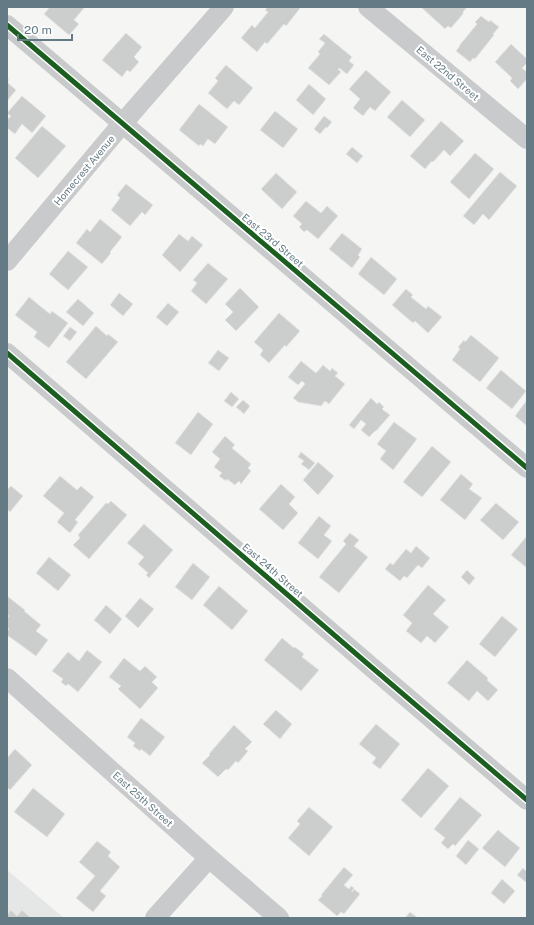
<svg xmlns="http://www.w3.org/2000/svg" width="534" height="925" font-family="'Public Sans',sans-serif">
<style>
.built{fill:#e5e6e6}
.building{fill:#cccece;stroke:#e4e4e3}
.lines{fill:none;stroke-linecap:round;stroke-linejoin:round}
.minor{stroke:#c9cacb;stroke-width:20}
.cycleway-casing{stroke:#fff;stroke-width:8}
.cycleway{stroke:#1b5e20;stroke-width:5}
.labels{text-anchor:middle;stroke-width:4;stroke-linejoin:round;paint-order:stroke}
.street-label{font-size:10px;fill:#647a84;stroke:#fff}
</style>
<rect width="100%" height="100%" fill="#f5f5f3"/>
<path class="built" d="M7,870l57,48h-57z"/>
<path class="building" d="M50,7h33l1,1 -10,12 5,4 -10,11 -25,-21z
M268,7h33l-15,19 -2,-2 -17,20 -2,-2 -8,10 -16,-14 11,-13 3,3 13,-16 -3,-2z
M421,7h46l-4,5v2l-12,14 -3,-2 -3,3z
M481,16l8,6 1,-2 9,7 -6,7 1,1 -19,24 -2,-1 -3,4 -14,-11 4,-5h-1l18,-22 -2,-2z
M126,33l16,14 -8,10 5,5 -9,10 -3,-2 -5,7 -20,-17z
M324,34l28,23 -3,4 5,4 -7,9 -8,-6 -1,1 3,3 -12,13 -21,-17 12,-14 -2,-2 7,-9 -6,-4z
M511,44l16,15v4l-5,5 5,4v7l-9,10 -8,-8 2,-3 -17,-16z
M226,65l27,23 -14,17 -5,-4 -7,8 -19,-16 10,-12 -3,-3z
M366,70l25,22 -16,19 -5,-4 -7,9 -10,-8 7,-9 -11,-10z
M7,78l2,2 -2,2 9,8 -9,11z
M309,84l17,15 -13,16 -17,-15z
M22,96l24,20 -14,17 -10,-9 -7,10 -8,-6v-8l4,-4 -4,-3z
M402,100l23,20 -15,17 -23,-20z
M199,104l29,23 -13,17 -7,-5 -5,7 -3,-2 -1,2 -20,-16z
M275,111l23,18 -15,19 -23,-18z
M324,116l8,6 -5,6 -1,-1 -6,7 -6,-5z
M441,121l23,20 -14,15 -6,-6 -11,12 -1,-1 -7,8 -15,-13z
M42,126l24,20 -28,32 -23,-20z
M352,147l11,9 -6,7 -11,-9z
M475,153l19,16 -25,30 -19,-17z
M500,172l17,14 -28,34 -6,-6 -9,11 -11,-9z
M276,173l21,19 -15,17 -21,-20z
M126,184l27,21 -8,10 -3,-3 -12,14 -19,-16 9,-12 -3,-3z
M306,201l15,12 6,-7 11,10 -20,23 -11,-9 -3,2 -5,-5 3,-3 -9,-8z
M100,219l22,18 -12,15 1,1 -9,11 -26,-21 11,-14 3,3z
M342,233l20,16 -4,6 2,2 -8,11 -23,-19z
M179,234l9,7 4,-5 11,9 -23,27 -18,-17z
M68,251l20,16 -20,23 -19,-16z
M371,257l26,22 -13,16 -26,-21z
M208,263l20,16 -22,25 -15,-13 6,-8 -4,-3z
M240,288l19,19 -23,24 -11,-11 8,-8 -8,-8z
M406,289l7,6 -2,2 15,12 2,-3 14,11 -14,16 -13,-12 -2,2 -21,-18z
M119,293l14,11 -10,12 -13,-11z
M29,297l21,17 2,-3 16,12 -19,25 -15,-11 3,-5 -22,-17z
M78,299l16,14 -11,13 -17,-14z
M168,303l11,9 -12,14 -11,-9z
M279,313l21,18 -14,16 -1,-2 -16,18 -9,-8 3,-5 -9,-8z
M96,326l11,10 1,-2 10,8 -32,37 -20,-17z
M70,327l7,5 -7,9 -7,-5z
M471,335l28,23 -19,24 -28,-22 8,-11 -2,-2 6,-7 1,2z
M218,350l11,8 -10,13 -11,-8z
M301,361l15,12 7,-8 7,6 2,-3 6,5 -3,3 10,8 -16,20 -4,-3 -4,5 -23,-4 -5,-4 12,-14 -3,-3 -4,4 -10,-8z
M501,370l25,21 -14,18 -26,-21z
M231,392l8,7 -7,8 -8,-6z
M371,398l6,6 2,-2 5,5 -2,2 8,6 -14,16h-1l-6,6 -8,-7 5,-6 -5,-4 -7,9 -5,-4z
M243,400l7,6 -6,8 -8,-7z
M527,400v26l-12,-10z
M198,412l15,12 -22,31 -16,-12z
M394,422l23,17 -24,31 -13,-11 6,-8 -9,-7z
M225,436l10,9 -3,3 19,16 -3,4 3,3 -10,13 -2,-3 -4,4 -8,-6 -1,2 -7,-5 3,-3 -8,-6 6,-8 -8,-7z
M432,446l19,16 -29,35 -19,-15z
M301,452l14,11 -6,7 -8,-6 3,-3 -6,-4z
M318,462l16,14 -16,19 -15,-15z
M461,474l12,10 -4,5 13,9 -17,22 -25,-20z
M60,476l17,14 4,-4 13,11 -19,23 3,2 -8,11 -13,-11 7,-9 -21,-17z
M281,484l14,13 -6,7 9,9 -15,17 -24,-21z
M11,486l12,10 -13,16 -3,-3v-19z
M111,501l16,14 -38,44 -16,-14 7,-7 -2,-3 28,-32 2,1z
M496,503l23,19 -16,18 -23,-20z
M319,516l12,10 -7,9 8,6 -14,18 -20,-16z
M144,524l29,26 -24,28 -3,-3 2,-2 -10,-9 6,-7 -17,-14z
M350,533l9,7 -5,6 14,11 -29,36 -20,-16 27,-33 -3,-3z
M527,536v32l-16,-13z
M416,546l14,12 -8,10 -4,-3 -11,13 -3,-2 -4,5 -15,-12 5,-6 3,2 13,-16 5,4z
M49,557l22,18 -13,16 -22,-18z
M193,563l17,14 -18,23 -17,-13z
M467,570l8,8 -6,7 -8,-8z
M428,585l18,15 -13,14 16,13 -14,16 -8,-7 -6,7 -15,-12 6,-8 -9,-8z
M219,586l29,25 -16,19 -29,-25z
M7,596l18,14 -1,1 17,14 -5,6 12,9 -12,16 -29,-21v-4l2,-2 -2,-2v-8l2,-3 -2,-2z
M140,598l14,11 -16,19 -13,-12z
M106,605l16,14 -12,15 -16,-14z
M502,616l16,13 -23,28 -16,-13z
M282,638l12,10 1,-1 9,7 -2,3 17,13 -18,21 -37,-31z
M87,650l15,12 -24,30 -10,-8 -2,2 -5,-4 2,-3 -11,-8 16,-19 11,9z
M124,658l16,13 5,-5 12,11 -5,5 6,6 -18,21 -22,-20 3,-3 -12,-9z
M467,660l21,18 -1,2 11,10 -10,11 -11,-10 -8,10 -22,-18z
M276,710l16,14 -12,15 -17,-15z
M141,718l24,19 -15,19 -9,-7 -1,2 -7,-5 2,-3 -8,-6z
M376,724l24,20 -20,25 -8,-6 4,-5 -17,-14z
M234,725l18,17 -7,7 3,2 -10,12 -2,-2 -8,9 -2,-1 -8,8 -16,-14 8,-8 -1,-1z
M15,749l17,16 -22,25 -3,-3v-29z
M428,768l21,18 -28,32 -20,-18z
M33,788l32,26 -18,23 -33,-25z
M460,797l22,18 -27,31 -2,-2 -5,5 -7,-6 4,-5 -11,-9z
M309,807l24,20 -24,29 -21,-18 12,-14 -3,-3z
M498,830l22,18 -15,19 -23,-19z
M468,840l11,9 -13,16 -10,-9z
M97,841l14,11 -3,4 12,11 -20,24 6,5 -13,16 -17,-14 19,-22 -16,-14z
M344,867l9,8 -9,10 5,4 2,-3 3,2 -2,3v1l2,-3 6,5 -16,20 -3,-2 -4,4 -19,-16 4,-4 -1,-1z
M523,868l3,3 1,-1v13l-10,-8z
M502,879l13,12 -11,13 -13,-11z
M11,910l6,6 5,-6 9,8h-24v-3z
M410,912l8,6h-13z"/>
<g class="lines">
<path class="minor" d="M368,7l159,132
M7,25l520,443
M7,261l115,-137 102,-117
M7,353l362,312 158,135
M7,678l202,180 70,60
M155,918l54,-60"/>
<defs>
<path id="cycleway" d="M7,25l520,443
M7,353l362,312 158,135"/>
</defs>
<use href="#cycleway" class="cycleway-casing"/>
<use href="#cycleway" class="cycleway"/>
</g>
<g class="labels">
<g class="street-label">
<text transform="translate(448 73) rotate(40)" y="4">East 22nd Street</text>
<text transform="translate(84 170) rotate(-50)" y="4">Homecrest Avenue</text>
<text transform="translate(273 240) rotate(40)" y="4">East 23rd Street</text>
<text transform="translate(273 570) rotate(41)" y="4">East 24th Street</text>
<text transform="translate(143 799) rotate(42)" y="4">East 25th Street</text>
</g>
</g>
<rect width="534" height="925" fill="none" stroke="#647a84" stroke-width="16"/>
<path d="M18 34v6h54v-6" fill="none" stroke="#647a84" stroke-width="2"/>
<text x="24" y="34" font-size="12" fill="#647a84" stroke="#ffffff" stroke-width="3" paint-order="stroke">20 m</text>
</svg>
